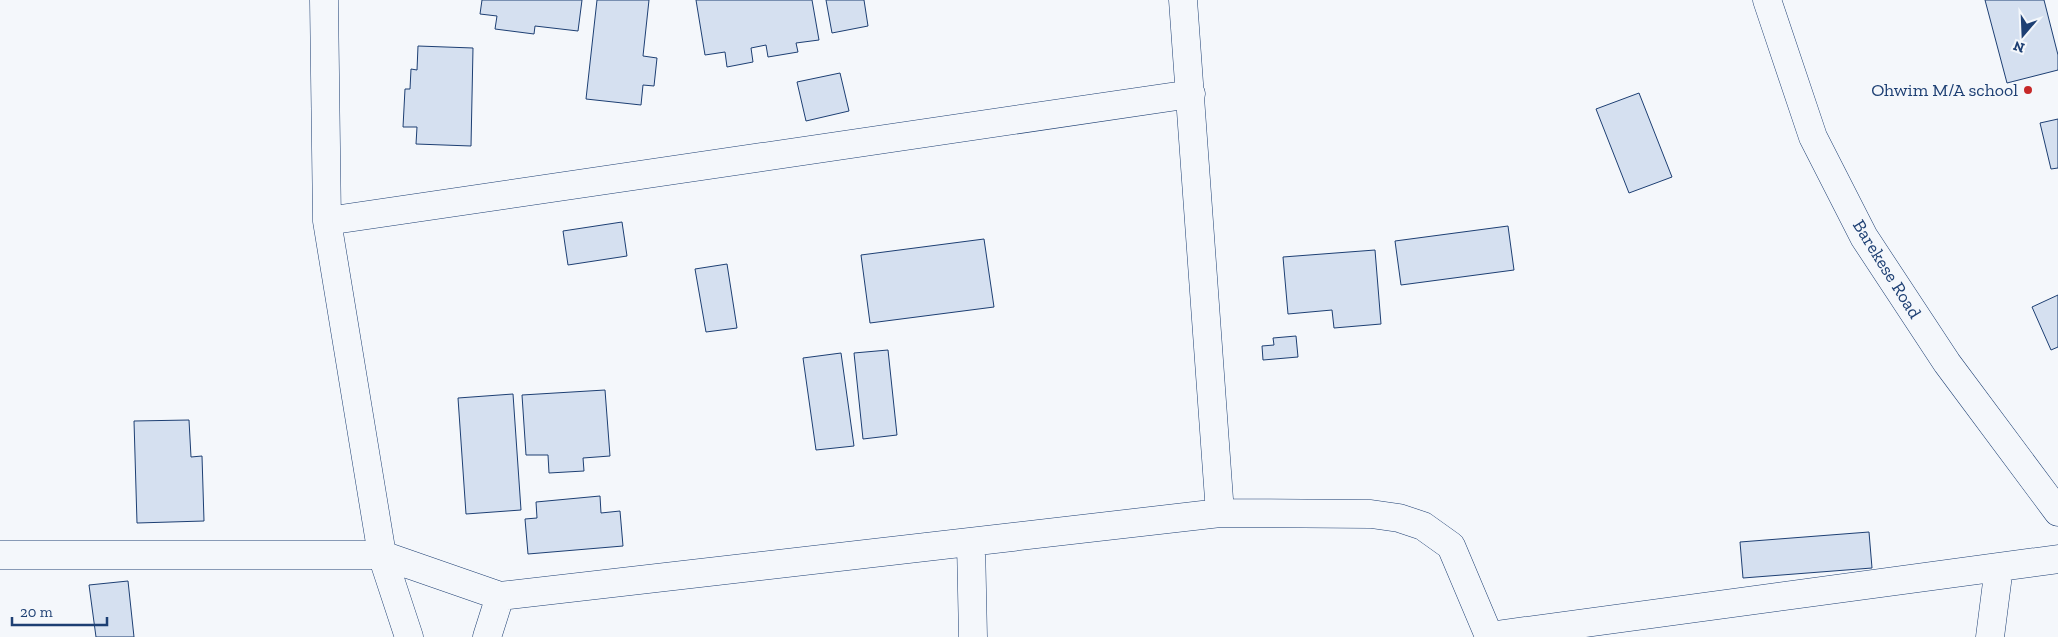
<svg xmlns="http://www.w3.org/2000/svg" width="2058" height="637" font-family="'Zilla Slab',serif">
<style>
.building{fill:#d5e0f0;stroke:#1d3f73}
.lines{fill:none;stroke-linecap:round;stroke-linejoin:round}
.street-casing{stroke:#1d3f73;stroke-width:29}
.secondary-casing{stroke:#1d3f73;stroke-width:29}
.street{stroke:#f4f7fb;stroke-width:28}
.secondary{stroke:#f4f7fb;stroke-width:28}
.poi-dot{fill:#c62828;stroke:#f4f7fb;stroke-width:2}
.labels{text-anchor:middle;stroke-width:4;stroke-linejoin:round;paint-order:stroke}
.poi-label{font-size:18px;fill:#1d3f73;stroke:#f4f7fb;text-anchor:end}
.street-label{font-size:18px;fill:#1d3f73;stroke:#f4f7fb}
</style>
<rect width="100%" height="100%" fill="#f4f7fb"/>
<path class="building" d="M482,0h100l-4,31 -43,-5 -1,8 -39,-5 2,-13 -17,-2z
M597,0h52l-6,56 14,2 -3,28 -11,-1 -2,20 -55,-6z
M696,0h116l7,40 -23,3 2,9 -30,5 -2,-12 -15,3 2,14 -26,5 -2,-15 -20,3z
M826,0h38l4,26 -36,7z
M1985,0h59l14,55v15l-51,13z
M418,46l55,2 -2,98 -55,-2 1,-17h-14l2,-38h5l1,-20 6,1z
M840,73l9,38 -43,10 -9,-39z
M1639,93l33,84 -43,16 -33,-84z
M2058,119v49l-7,1 -11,-46z
M622,222l5,34 -59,9 -5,-34z
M1508,226l6,44 -113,15 -6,-44z
M984,239l10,68 -124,16 -9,-68z
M1375,250l6,74 -47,4 -2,-18 -44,4 -5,-57z
M727,264l10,64 -31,4 -11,-63z
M2058,295v52l-7,3 -19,-43z
M1296,336l2,21 -35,3 -1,-14 12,-1 -1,-7z
M888,350l9,85 -34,4 -9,-86z
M841,353l13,93 -38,4 -13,-92z
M605,390l5,66 -27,2 1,13 -35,2 -1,-18h-22l-4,-60z
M513,394l8,116 -55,4 -8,-116z
M189,420l2,37 11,-1 2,65 -67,2 -3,-102z
M600,496l1,17 19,-2 3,35 -95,8 -3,-35 12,-1 -1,-16z
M1869,532l3,36 -129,10 -3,-36z
M128,581l6,56h-38l-7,-52z"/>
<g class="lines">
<defs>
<path id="street" d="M324,0l3,221 55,334 118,41 720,-83 151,1 28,4 24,8 28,20 38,90 569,-77
M1183,0l37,513
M327,221l864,-127
M971,543l2,94
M0,555h382l27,82
M487,637l13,-41
M1990,637l9,-70"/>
<path id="secondary" d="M1767,0l46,137 51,100 83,126 111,149"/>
</defs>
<use href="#street" class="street-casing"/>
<use href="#secondary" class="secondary-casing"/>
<use href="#street" class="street"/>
<use href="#secondary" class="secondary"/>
</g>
<circle class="poi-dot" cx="2028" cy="90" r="5"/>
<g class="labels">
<g class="poi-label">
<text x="2018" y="96">Ohwim M/A school</text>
</g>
<g class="street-label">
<text transform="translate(1887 269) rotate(58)" y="6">Barekese Road</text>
</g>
</g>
<g transform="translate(2023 35) rotate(199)" stroke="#f4f7fb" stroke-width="4" paint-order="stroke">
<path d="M0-4L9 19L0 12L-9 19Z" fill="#1d3f73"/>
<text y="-8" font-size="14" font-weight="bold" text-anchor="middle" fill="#1d3f73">N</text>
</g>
<path d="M12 617v8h95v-8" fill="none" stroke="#1d3f73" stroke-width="2.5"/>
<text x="20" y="617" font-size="15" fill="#1d3f73" stroke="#f4f7fb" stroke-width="4" paint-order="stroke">20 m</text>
</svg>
